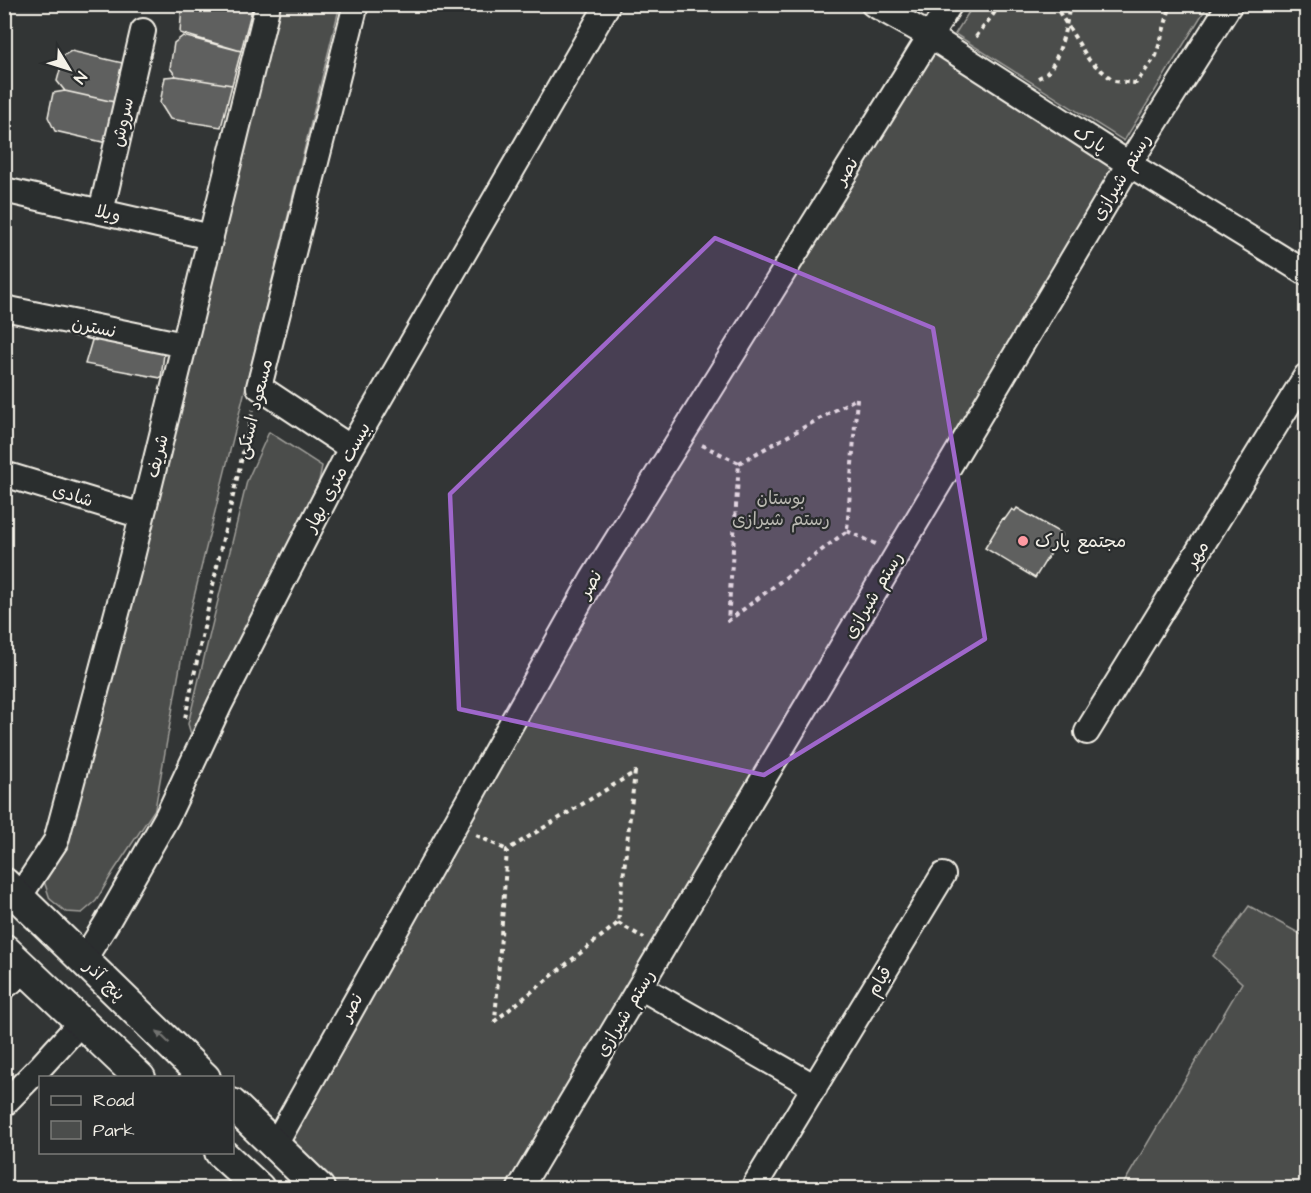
<svg xmlns="http://www.w3.org/2000/svg" width="1311" height="1193" font-family="'Architects Daughter','Playpen Sans Arabic',sans-serif">
<style>
.green{fill:#4b4d4c;stroke:#a09f9a;stroke-width:1.5}
.building{fill:#5f605f;stroke:#f4f1e8;stroke-width:1.5}
.lines{fill:none;stroke-linecap:round;stroke-linejoin:round}
.minor-casing{stroke:#f4f1e8;stroke-width:28}
.major-casing{stroke:#f4f1e8;stroke-width:34}
.path{stroke:#f4f1e8;stroke-width:4;stroke-dasharray:4.5 4.5;stroke-linecap:butt}
.minor{stroke:#2a2d2e;stroke-width:24}
.major{stroke:#2a2d2e;stroke-width:30}
.oneway{fill:#71726f}
.marked{fill:#9f67cb;fill-opacity:0.2;stroke:#9f67cb;stroke-width:4.5;stroke-linejoin:round}
.poi-dot{fill:#ff9aa2;stroke:#2a2d2e;stroke-width:2}
.labels{text-anchor:middle;stroke-width:4.5;stroke-linejoin:round;paint-order:stroke}
.street-label{font-size:18px;fill:#f4f1e8;stroke:#2a2d2e}
.park-label{font-size:18px;fill:#b9b8b1;stroke:#2a2d2e}
.poi-label{font-size:18px;fill:#f4f1e8;stroke:#2a2d2e;text-anchor:start}
</style>
<rect width="100%" height="100%" fill="#323535"/>
<filter id="ink" filterUnits="userSpaceOnUse"><feTurbulence type="fractalNoise" baseFrequency=".0167" numOctaves="2"/><feDisplacementMap in="SourceGraphic" scale="12" xChannelSelector="R" yChannelSelector="G"/><feConvolveMatrix kernelMatrix="1 2 1 2 8 2 1 2 1" color-interpolation-filters="sRGB"/></filter>
<g filter="url(#ink)">
<path class="green" d="M974,4h234v1l-84,136 -169,-107z
M280,5h60l-152,616 -33,188 -42,63 -17,29 -14,12 -16,-1 -16,-13 -6,-18 22,-34 77,-284z
M930,36l199,128 -607,1024h-203l-44,-43 180,-321z
M269,432l53,34 -3,15 -126,260 -5,-17 59,-243z
M1249,906l57,31v251h-185l121,-205 -29,-27z"/>
<path class="building" d="M182,4h45l25,5 -11,42 -61,-18z
M183,36l58,15 -9,34 -56,-9 -6,-8 4,-25z
M71,51l56,13 -8,39 -54,-12 -8,-10 7,-26z
M176,76l56,9 -11,42 -51,-8 -10,-16 5,-26z
M65,91l54,12 -12,40 -52,-12 -7,-14 5,-24z
M95,330l48,15 21,9 -3,24 -76,-14z
M1017,508l45,26 -27,44 -50,-30 18,-30 2,1 7,-10 3,2z"/>
<g class="lines">
<defs>
<path id="minor" d="M873,4l57,32 199,128 177,109
M4,190l207,47
M101,212l42,-181
M4,308l180,37
M351,448l-92,-61 97,-383
M4,474l138,42
M1087,732l219,-356
M19,897l37,-56 76,-284 136,-553
M84,959l22,-35 61,-107 53,-113 131,-256 257,-444
M4,987l22,-17
M640,987l175,100
M4,1104l38,-39 39,-43
M275,1145l317,-565 358,-576
M520,1188l609,-1024 101,-160
M753,1188l190,-313"/>
<path id="major" d="M4,883l201,195
M4,949l136,129
M232,1104l87,84
M220,1152l39,36"/>
</defs>
<use href="#minor" class="minor-casing"/>
<use href="#major" class="major-casing"/>
<path class="path" d="M1054,4l35,56 25,21 22,2 20,-27 15,-52
M976,37l25,-33
M1038,78c2,-1 7,-3 9,-5 13,-14 20,-50 23,-69
M857,398l-10,133 -119,90 11,-158z
M702,445l37,18
M847,531l29,13
M185,718l36,-171 32,-137
M635,772l-17,151 -123,98 12,-171z
M476,835l31,15
M618,923l26,15"/>
<use href="#minor" class="minor"/>
<use href="#major" class="major"/>
</g>
<defs><path id="oneway-solid" d="M-6-.8H1V-3.2L6.5 0L1 3.2V.8H-6Z" transform="scale(1.5)"/></defs>
<use class="oneway" href="#oneway-solid" transform="translate(163 1037) rotate(-136)"/>
</g>
<path class="marked" d="M715,238l218,90 52,311 -221,136 -305,-66 -9,-215z"/>
<circle class="poi-dot" cx="1023" cy="541" r="6"/>
<g class="labels">
<g class="street-label">
<text transform="translate(122 122) rotate(-77)" y="6">سروش</text>
<text transform="translate(1090 139) rotate(32)" y="6">پارک</text>
<text transform="translate(846 171) rotate(-58)" y="6">نصر</text>
<text transform="translate(1121 177) rotate(-59)" y="6">رستم شیرازی</text>
<text transform="translate(108 213) rotate(13)" y="6">ویلا</text>
<text transform="translate(94 327) rotate(12)" y="6">نسترن</text>
<text transform="translate(254 409) rotate(-76)" y="6">مسعود استکی</text>
<text transform="translate(157 456) rotate(-76)" y="6">شریف</text>
<text transform="translate(337 477) rotate(-62)" y="6">بیست متری بهار</text>
<text transform="translate(73 495) rotate(17)" y="6">شادی</text>
<text transform="translate(1197 554) rotate(-58)" y="6">مهر</text>
<text transform="translate(590 584) rotate(-60)" y="6">نصر</text>
<text transform="translate(873 595) rotate(-59)" y="6">رستم شیرازی</text>
<text transform="translate(105 980) rotate(44)" y="6">پنج آذر</text>
<text transform="translate(879 981) rotate(-59)" y="6">قیام</text>
<text transform="translate(351 1007) rotate(-61)" y="6">نصر</text>
<text transform="translate(625 1013) rotate(-59)" y="6">رستم شیرازی</text>
</g>
<g class="park-label">
<text x="781" y="504">بوستان<tspan x="781" dy="21">رستم شیرازی</tspan></text>
</g>
<g class="poi-label">
<text x="1035" y="547">مجتمع پارک</text>
</g>
</g>
<rect width="1311" height="1193" fill="none" stroke="#2a2d2e" stroke-width="24"/>
<rect x="12" y="12" width="1287" height="1169" fill="none" stroke="#f4f1e8" stroke-width="2" filter="url(#ink)"/>
<rect x="39" y="1076" width="195" height="78" fill="#2a2d2e" stroke="#7b7b78" stroke-width="1.5"/>
<rect x="51" y="1096" width="30" height="9" fill="#2a2d2e" stroke="#7b7b78" stroke-width="1.5"/>
<text x="93" y="1106" font-size="18" fill="#f4f1e8">Road</text>
<rect x="51" y="1121" width="30" height="18" fill="#4b4d4c" stroke="#7b7b78" stroke-width="1.5"/>
<text x="93" y="1136" font-size="18" fill="#f4f1e8">Park</text>
<g transform="translate(69 69) rotate(128)" stroke="#2a2d2e" stroke-width="4.5" paint-order="stroke">
<path d="M0-4.5L10 22L0 15L-10 22Z" fill="#f4f1e8"/>
<text y="-9" font-size="16" font-weight="bold" text-anchor="middle" fill="#f4f1e8">N</text>
</g>
</svg>
